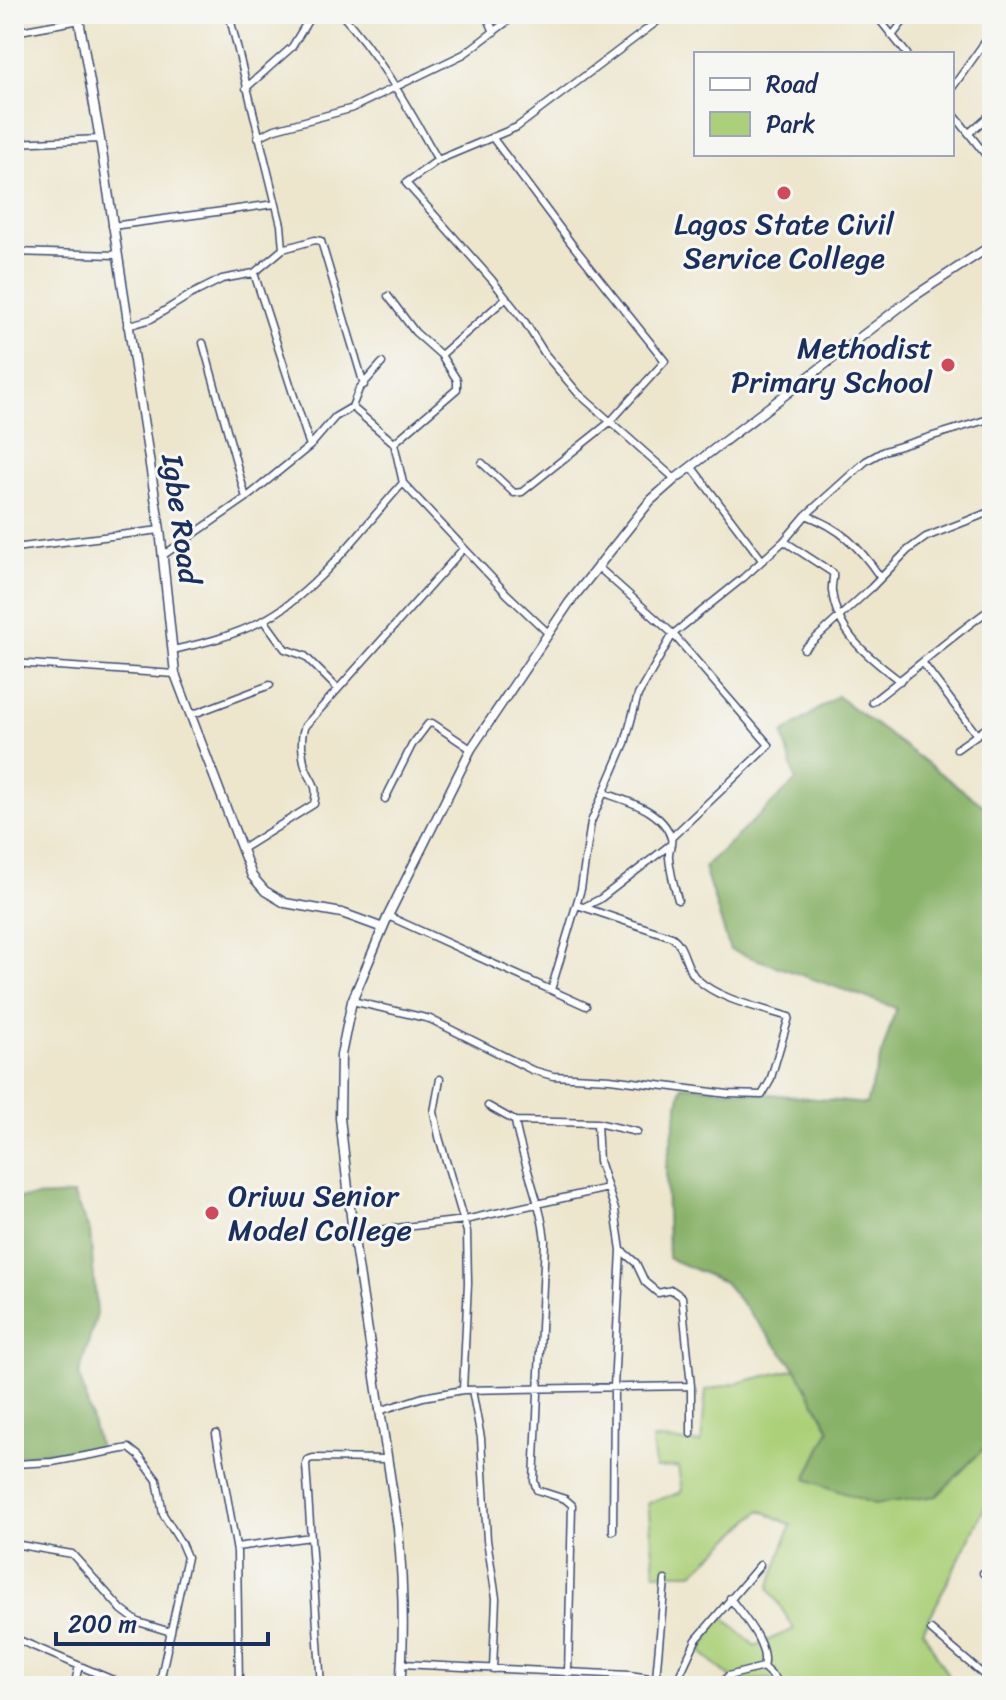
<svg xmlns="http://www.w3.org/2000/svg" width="1006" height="1700" font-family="Sriracha,sans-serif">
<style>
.green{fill:#acd079;stroke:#64806c;stroke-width:2}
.forest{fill:#89b269;stroke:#527064;stroke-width:2}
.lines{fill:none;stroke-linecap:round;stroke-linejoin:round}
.street-casing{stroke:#3a4a6f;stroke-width:9}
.secondary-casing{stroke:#3a4a6f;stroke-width:11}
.street{stroke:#fff;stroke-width:6}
.secondary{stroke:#fff;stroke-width:8}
.poi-dot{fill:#d1495b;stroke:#f6f6f2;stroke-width:3}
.labels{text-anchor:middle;stroke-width:6;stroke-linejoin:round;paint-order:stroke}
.poi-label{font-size:30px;fill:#1b2f5e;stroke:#f6f6f2}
.street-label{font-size:30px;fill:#1b2f5e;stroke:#f6f6f2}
</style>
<rect width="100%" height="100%" fill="#f6f6f2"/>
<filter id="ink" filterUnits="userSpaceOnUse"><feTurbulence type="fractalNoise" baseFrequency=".0125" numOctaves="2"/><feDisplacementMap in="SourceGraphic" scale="16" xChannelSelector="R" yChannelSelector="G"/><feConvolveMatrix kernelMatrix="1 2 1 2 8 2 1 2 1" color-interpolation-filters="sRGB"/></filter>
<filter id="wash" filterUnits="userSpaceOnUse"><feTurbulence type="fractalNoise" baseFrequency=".006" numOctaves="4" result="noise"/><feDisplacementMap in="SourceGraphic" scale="32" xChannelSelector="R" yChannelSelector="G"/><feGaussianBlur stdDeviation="1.8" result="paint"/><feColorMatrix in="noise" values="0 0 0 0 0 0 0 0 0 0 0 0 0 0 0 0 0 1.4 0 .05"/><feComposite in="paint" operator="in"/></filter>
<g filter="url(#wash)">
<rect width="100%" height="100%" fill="#ede6cd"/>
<path class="green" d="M796,1369l34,61 158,16 4,-6v42l-8,27 -61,122 31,55h-176l-8,-7 -34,3 -35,-30 19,-38 35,32 39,-17 -25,-41 22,-63 -30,-15 -68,63h-38l-7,-70 34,-11 -4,-25 -23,1 -3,-29 49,4 5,-53z"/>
<path class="forest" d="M837,696l155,116v628l-55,56 -63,8 -68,-25 24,-50 -34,-60 -72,-87 -56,-24 -2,-91 16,-82 184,19 30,-96 -166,-58 -26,-83 92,-86 -13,-47z
M73,1195l17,37 7,82 -18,60 20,73 -85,10v-259z"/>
</g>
<g filter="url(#ink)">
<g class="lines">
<defs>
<path id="street" d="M341,14c40,43 68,96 97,146
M486,14l8,18
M667,14l-150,113 -79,33 -32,23 86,97 33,42 20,32 33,39 97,86
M875,14l32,40
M14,32l66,-12
M892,36l17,-22
M246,88l46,-41 20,-33
M952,88l40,-56
M952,112l40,51
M969,133l23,-20
M258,137l17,-8 75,-20 114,-55 53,-40
M14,143l86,-4
M112,226l163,-22
M283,249l32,-9 6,1 43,144
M14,252l102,3
M254,273l56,173
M388,296l27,36 26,23
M127,326l24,-7 39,-24 32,-16 32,-6 29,-24 -2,-24 -52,-211
M203,343l43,155
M352,407l42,36 9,40 104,111 40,38
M394,443l63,-54v-9l-16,-25 65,-57
M482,463l32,30 8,-1 88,-70 55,-61 -94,-118 -79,-106
M691,466l71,94
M806,515c34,13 53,31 74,62
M784,541l49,32c1,6 -2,12 -1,18 5,42 36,66 68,90
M14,548l146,-18
M162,556l84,-58 64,-52 25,-29 17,-10 7,-18 23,-26
M597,566l76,68 96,111 -98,93
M264,620l21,29 20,7 33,33
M804,649l67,-61 37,-38 18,-13 66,-26
M173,650c31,-7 60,-14 89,-29 54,-27 100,-93 141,-138
M922,662l55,73
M14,663l161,11
M872,702c41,-31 78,-65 120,-94
M191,715l79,-30
M957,749l35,-25
M604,793c23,8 59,17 67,45 2,6 -3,12 -2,19 1,14 5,29 9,43
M385,799l27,-54 16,-21 4,-1 39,26
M242,849l72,-45c5,-22 -3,-20 -9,-38 -3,-11 -5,-30 0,-40l159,-178
M584,907l16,-8 71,-55
M388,916l198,90
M551,990l30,-101 10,-67 34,-79 13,-48 35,-61 70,-56 41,-37 22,-26 60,-54 18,-10 108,-33
M352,1001l78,18 102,51 21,6 57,3 118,15 34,1 8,-14 19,-64c-28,-9 -70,-17 -92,-38 -13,-12 -11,-32 -25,-42l-95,-32
M440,1079l-6,33 5,25 28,95 1,51 -5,107
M488,1106l27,15 82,2 2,38 16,49 6,40 -7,137 -1,144
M515,1121c7,41 26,79 30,120l-11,240 3,9 28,9 7,6 -4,168
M597,1123l40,9
M353,1233l112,-13 143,-32
M621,1250l15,13 9,19 13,11 14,-3 10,7 9,89v48
M472,1390l9,48 6,102 9,58 -3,71
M379,1411l44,-14 40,-7 228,-4
M216,1434l21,118 2,134
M14,1464l38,-2 77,-14 10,8 18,24 6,34 18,29 6,14 -28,129
M14,1544l58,10 50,56 16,12 33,10
M236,1547l75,-10
M983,1573l9,7
M931,1630l61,52
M14,1638l113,48
M402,1664l227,11 77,11
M763,1667l20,19
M656,1678l9,-98
M677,1681l19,-41 64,-75
M74,1686l5,-20
M321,1686l-15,-221 1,-5 6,-2 74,1
M720,1686l8,-10 35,-9c7,-22 -21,-52 -33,-69"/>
<path id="secondary" d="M78,14l22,125 60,391 15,144 77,202 13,15 20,12 57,10 41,15
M400,1686c5,-53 3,-105 -2,-158l-45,-295 -13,-115 1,-63 11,-54 36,-85 83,-167 98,-146 81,-102 25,-22 238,-182 79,-52"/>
</defs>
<use href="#street" class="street-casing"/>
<use href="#secondary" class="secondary-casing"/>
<use href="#street" class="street"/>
<use href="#secondary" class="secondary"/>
</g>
</g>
<g class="poi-dot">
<circle cx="784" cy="193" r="8"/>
<circle cx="948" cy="365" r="8"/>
<circle cx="212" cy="1213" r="8"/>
</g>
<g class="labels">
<g class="poi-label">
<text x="784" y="234">Lagos State Civil<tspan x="784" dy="34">Service College</tspan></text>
<text x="932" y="358" text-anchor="end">Methodist<tspan x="932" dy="34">Primary School</tspan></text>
<text x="228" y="1206" text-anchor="start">Oriwu Senior<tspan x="228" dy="34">Model College</tspan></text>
</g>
<g class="street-label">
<text transform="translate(181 519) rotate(82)" y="10">Igbe Road</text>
</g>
</g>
<rect width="1006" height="1700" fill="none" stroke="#f6f6f2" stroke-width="48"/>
<rect x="694" y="52" width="260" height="104" fill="#f6f6f2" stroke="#9ea6b7" stroke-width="2"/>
<rect x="710" y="78" width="40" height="12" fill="#ffffff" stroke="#9ea6b7" stroke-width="2"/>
<text x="766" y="92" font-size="24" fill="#1b2f5e">Road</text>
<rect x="710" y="112" width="40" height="24" fill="#acd079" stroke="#9ea6b7" stroke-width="2"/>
<text x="766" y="132" font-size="24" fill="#1b2f5e">Park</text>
<path d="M56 1632v12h212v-12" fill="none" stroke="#1b2f5e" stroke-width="4"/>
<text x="68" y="1632" font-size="24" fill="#1b2f5e" stroke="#f6f6f2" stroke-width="6" paint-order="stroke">200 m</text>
</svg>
